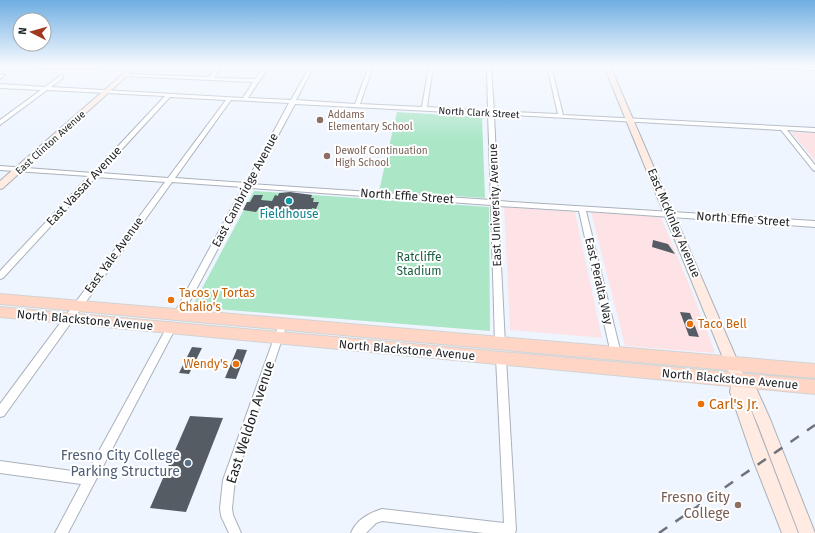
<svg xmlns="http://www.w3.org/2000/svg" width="815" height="533" font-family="'Fira Sans',sans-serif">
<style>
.industrial{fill:#fee3e6}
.green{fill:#abe6c7}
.building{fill:#565c64}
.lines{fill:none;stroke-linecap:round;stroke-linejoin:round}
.minor-casing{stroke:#aab1ba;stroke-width:2}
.secondary-casing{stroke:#aab1ba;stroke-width:2}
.primary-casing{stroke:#d2d3d3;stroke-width:2}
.motorway-casing{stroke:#d2d3d3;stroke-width:2}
.minor{fill:#fff;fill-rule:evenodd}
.secondary{fill:#ffebe2;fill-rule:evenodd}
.primary{fill:#ffd6c6;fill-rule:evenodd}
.motorway{fill:#ffbba0;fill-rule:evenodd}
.rail{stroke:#6e7279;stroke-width:2.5;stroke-dasharray:10 10;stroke-linecap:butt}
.education-dot{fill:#8d6e63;stroke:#fff;stroke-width:1.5}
.culture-dot{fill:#0f9aa8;stroke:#fff;stroke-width:1.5}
.food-dot{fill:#e8710a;stroke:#fff;stroke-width:1.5}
.service-dot{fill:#5c6f8a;stroke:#fff;stroke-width:1.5}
.labels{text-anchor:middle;stroke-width:4;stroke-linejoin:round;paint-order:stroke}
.far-street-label{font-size:10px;fill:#1f2125;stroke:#fff}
.far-education-label{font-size:10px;fill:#785e54;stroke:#fff;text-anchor:start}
.street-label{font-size:12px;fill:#1f2125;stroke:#fff}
.culture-label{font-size:12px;fill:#0d838f;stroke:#fff}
.park-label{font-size:12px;fill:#1b5f42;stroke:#fff}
.food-label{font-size:12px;fill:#c56008;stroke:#fff;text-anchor:start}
.near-food-label{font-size:14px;fill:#c56008;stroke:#fff;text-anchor:start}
.near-street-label{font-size:14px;fill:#1f2125;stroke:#fff}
.near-service-label{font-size:14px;fill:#4e5e75;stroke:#fff;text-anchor:end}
.near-education-label{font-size:14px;fill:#785e54;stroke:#fff;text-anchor:end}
</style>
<rect width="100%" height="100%" fill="#eef5ff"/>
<path class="industrial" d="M792,132l23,1v28l-23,-28z
M504,207l71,5 27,126 -92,-8z
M591,212l70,5 32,77 22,59 -90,-7z"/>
<path class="green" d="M397,112l85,5 3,81 -106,-7z
M254,191l235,16 1,124 -298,-24z"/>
<path class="building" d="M290,192l22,3 -1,3h3l-1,4h6l-3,7 -4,-1 -1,3h-5v2l-35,-3v-2h-12l-3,4 -13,-2 4,-8h3l4,-7h9l-2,5 11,1 3,-6 3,1 1,-3z
M653,240l15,4 7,10 -23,-7z
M680,312l10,1 9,24 -10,-1z
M192,347l10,1 -13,26 -10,-1z
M237,349l10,1 -11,29 -11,-1z
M190,416l33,2 -37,94 -36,-4z"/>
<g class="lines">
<defs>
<path id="minor" d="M218,66h4l-8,12 41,1 10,-13h4l-21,32 43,2 19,-34h4l-18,34 59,4 14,-38h4l-13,38 62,3 7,-41h4l-6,41 61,4 -1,-45h4l3,45 64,3 -11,-48h4l12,49 252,13v4l-28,-2 28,35v6l-2,-1 -32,-40 -287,-16 4,87 317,20v6l-229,-16 35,143 -2,3 -3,1 -3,-1 -2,-3 -32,-143 -81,-5 7,138 -2,3 -3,1 -3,-1 -2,-3 -4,-139 -241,-17 -69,130 -3,1 -3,-1 -1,-3 1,-3 68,-125 -71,-5 -168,234 -4,1v-13l165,-222 -69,-5 -93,101 -3,1v-8l89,-95 -89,-6v-4l93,7 72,-77 -118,-6 -47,35v-5l41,-30 -41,-2v-4l45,3 16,-12 2,1v2l-12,9 192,11 10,-16 -128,-6 -2,-1 2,-1 84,3zM170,97l56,3 -58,78 -68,-5zM231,100l58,3 -43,80 -71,-5zM295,104l193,10 3,86 -239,-16z
M749,66l66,2v2l-64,-3z
M3,74l2,1 -5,4v-4z
M283,320l3,1 1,3 -52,156 -3,28 1,7 8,18h-12l-8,-17 -1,-8 3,-28 56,-156 1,-3z
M171,324l3,1 1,3 -1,3 -106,202h-13l26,-49 -81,-11v-12l87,12 81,-148z
M501,354l3,1 2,3 10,172 -1,3h-31l-102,-12 -6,2 -10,10h-15c5,-13 18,-20 31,-24l122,14 -8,-165 2,-3z"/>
<path id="secondary" d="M132,66h6l-135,122 -3,1v-8z
M604,66h6l134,310 12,12 14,31 45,114h-16l-41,-108 -12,-28 52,136h-16l-28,-71 -24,-70 2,-12z"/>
<path id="primary" d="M0,294l815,70v14l-815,-74z
M0,307l815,73v14l-815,-77z"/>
<path id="motorway" d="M36,66h68l-4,3h-60z"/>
</defs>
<use href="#minor" class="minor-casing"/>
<use href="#secondary" class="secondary-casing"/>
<use href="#primary" class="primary-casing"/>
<use href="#motorway" class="motorway-casing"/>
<use href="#minor" class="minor"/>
<use href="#secondary" class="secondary"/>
<use href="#primary" class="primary"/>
<use href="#motorway" class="motorway"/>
<path class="rail" d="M659,533l156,-108"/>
</g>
<linearGradient id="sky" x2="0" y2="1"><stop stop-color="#6faee2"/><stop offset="0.47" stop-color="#f7faff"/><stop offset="1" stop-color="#f7faff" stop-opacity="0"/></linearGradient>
<rect width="815" height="140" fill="url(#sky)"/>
<g class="education-dot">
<circle cx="320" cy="120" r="4"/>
<circle cx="327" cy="156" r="4"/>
<circle cx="738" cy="505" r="4"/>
</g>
<circle class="culture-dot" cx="289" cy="201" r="4"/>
<g class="food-dot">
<circle cx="171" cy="300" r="4"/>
<circle cx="690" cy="324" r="4"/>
<circle cx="236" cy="364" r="4"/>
<circle cx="701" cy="404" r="4"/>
</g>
<circle class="service-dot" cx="188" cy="463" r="4"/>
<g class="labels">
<g class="far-street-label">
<text transform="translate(479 112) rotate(3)" y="4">North Clark Street</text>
<text transform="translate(50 142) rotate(-42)" y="4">East Clinton Avenue</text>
</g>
<g class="far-education-label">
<text x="328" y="118">Addams<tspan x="328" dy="12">Elementary School</tspan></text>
<text x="335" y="154">Dewolf Continuation<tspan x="335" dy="12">High School</tspan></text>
</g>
<g class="street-label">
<text transform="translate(84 186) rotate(-47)" y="4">East Vassar Avenue</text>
<text transform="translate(245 190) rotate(-62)" y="4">East Cambridge Avenue</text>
<text transform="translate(407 196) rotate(4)" y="4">North Effie Street</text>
<text transform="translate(495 205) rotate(-92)" y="4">East University Avenue</text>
<text transform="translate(743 219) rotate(4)" y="4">North Effie Street</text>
<text transform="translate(674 223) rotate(67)" y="4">East McKinley Avenue</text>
<text transform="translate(114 255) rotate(-54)" y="4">East Yale Avenue</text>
<text transform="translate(599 281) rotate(77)" y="4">East Peralta Way</text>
<text transform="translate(85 320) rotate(5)" y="4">North Blackstone Avenue</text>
<text transform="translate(407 350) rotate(5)" y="4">North Blackstone Avenue</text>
<text transform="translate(730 379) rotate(5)" y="4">North Blackstone Avenue</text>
</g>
<g class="culture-label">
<text x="289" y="218">Fieldhouse</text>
</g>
<g class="park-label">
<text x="419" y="261">Ratcliffe<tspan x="419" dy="14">Stadium</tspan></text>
</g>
<g class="food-label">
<text x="179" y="297">Tacos y Tortas<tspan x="179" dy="14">Chalio's</tspan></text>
<text x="698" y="328">Taco Bell</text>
<text x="228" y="368" text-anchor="end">Wendy's</text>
</g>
<g class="near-food-label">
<text x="709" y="409">Carl's Jr.</text>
</g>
<g class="near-street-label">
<text transform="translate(250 422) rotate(-72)" y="5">East Weldon Avenue</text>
</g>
<g class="near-service-label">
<text x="180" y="460">Fresno City College<tspan x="180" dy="16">Parking Structure</tspan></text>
</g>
<g class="near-education-label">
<text x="730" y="502">Fresno City<tspan x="730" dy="16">College</tspan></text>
</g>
</g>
<g transform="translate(32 32) rotate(276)"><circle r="19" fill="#ffffff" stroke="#a5a6a8"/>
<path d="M0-3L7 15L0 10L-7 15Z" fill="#a1391e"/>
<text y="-6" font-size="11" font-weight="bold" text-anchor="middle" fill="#1f2125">N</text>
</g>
</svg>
